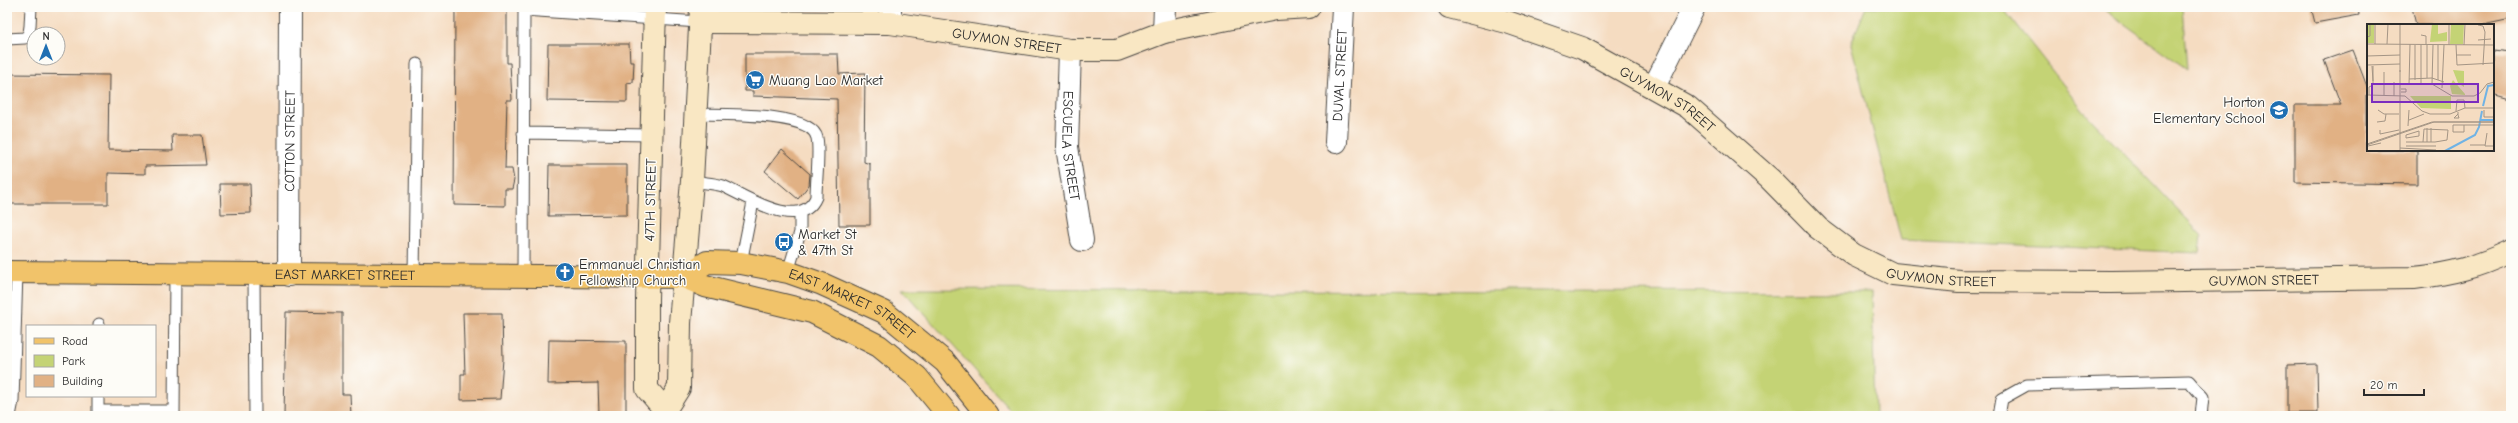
<svg xmlns="http://www.w3.org/2000/svg" width="2518" height="423" font-family="'Comic Neue',sans-serif">
<style>
.green{fill:#c4d375;stroke:#787f50}
.building{fill:#e1b184}
.lines{fill:none;stroke-linecap:round;stroke-linejoin:round}
.lane-casing{stroke:#494642;stroke-width:13}
.street-casing{stroke:#494642;stroke-width:24}
.secondary-casing{stroke:#494642;stroke-width:24}
.primary-casing{stroke:#494642;stroke-width:24}
.lane{stroke:#fff;stroke-width:11}
.street{stroke:#fff;stroke-width:22}
.secondary{stroke:#f9e7c3;stroke-width:22}
.primary{stroke:#f1c36a;stroke-width:22}
.labels{text-anchor:middle;stroke-width:3;stroke-linejoin:round;paint-order:stroke}
.street-label{font-size:14px;fill:#2b2b2b;stroke:#fdfcf7}
.poi-label{font-size:14px;fill:#2b2b2b;stroke:#fdfcf7;text-anchor:start}
.inset-river{fill:none;stroke:#70b3e5;stroke-width:2}
.inset-road{fill:none;stroke:#a49585;stroke-width:1}
.view{fill:#7b2cbf;fill-opacity:0.15;stroke:#7b2cbf;stroke-width:2}
.inset-edge{fill:none;stroke:#2b2b2b;stroke-width:2}
</style>
<rect width="100%" height="100%" fill="#fdfcf7"/>
<filter id="ink" filterUnits="userSpaceOnUse"><feTurbulence type="fractalNoise" baseFrequency=".025" numOctaves="2"/><feDisplacementMap in="SourceGraphic" scale="8" xChannelSelector="R" yChannelSelector="G"/><feConvolveMatrix kernelMatrix="1 2 1 2 8 2 1 2 1" color-interpolation-filters="sRGB"/></filter>
<filter id="wash" filterUnits="userSpaceOnUse"><feTurbulence type="fractalNoise" baseFrequency=".012" numOctaves="4" result="noise"/><feDisplacementMap in="SourceGraphic" scale="16" xChannelSelector="R" yChannelSelector="G"/><feGaussianBlur stdDeviation="0.9" result="paint"/><feColorMatrix in="noise" values="0 0 0 0 0 0 0 0 0 0 0 0 0 0 0 0 0 1.4 0 .05"/><feComposite in="paint" operator="in"/></filter>
<g filter="url(#wash)">
<rect width="100%" height="100%" fill="#f5dcc1"/>
<path class="green" d="M1866,7h136l86,109 114,120 -2,17 -299,-13 -50,-196z
M2101,7h81l5,62z
M902,289l970,3 3,124h-859z"/>
<g id="blocks">
<path class="building" d="M455,7h52v56h3l2,37h-5l-2,69h7l2,11 -2,9h-7v17l-51,-1z
M2311,7h47l1,8 -44,8z
M2412,7h99v12l-28,6h-67z
M548,44h81l1,18h4l-1,20 -6,1v19l-80,-1z
M2353,50l15,39v6h-2v55h51v34l-122,-2v-77h46l-17,-45z
M2493,51l18,2v46l-18,-5z
M745,54h93l1,20 26,-1 -1,89 6,2v61h-31l-2,-126 -84,-3v-5h-8z
M7,74l102,1 -1,75 65,1 -1,-16h30l4,30 -61,1v8l-37,-1v31h-101z
M782,149l28,25 -1,11 -11,14 -33,-28z
M549,165h78v50l-79,1z
M220,184h30l1,29 -30,1z
M286,312l56,1v81h8l1,22h-67z
M463,313h39l1,46 -3,40 -39,1v-26h4z
M549,340l77,1v73h-27l-1,-31 -50,1z
M2317,364l1,49h-31v-48z"/>
</g>
</g>
<g filter="url(#ink)">
<use href="#blocks" fill-opacity="0" stroke="#494642" stroke-width="1"/>
<g class="lines">
<defs>
<path id="lane" d="M524,10l175,12
M7,39l18,-1 4,-5 1,-7 1,-19
M523,133l128,2
M692,181c10,2 22,2 31,5 22,10 78,47 93,11 0,-16 4,-45 1,-59 -5,-27 -98,-23 -121,-24
M741,263l12,-61
M788,272l12,-40v-20
M254,274l1,142
M414,275l3,-211
M523,275l1,-268
M99,326v-2
M98,411h76
M10,416l3,-15 4,-129
M98,416v-20
M174,416l1,-143
M1999,416l3,-17 25,-14 162,-4 14,16 -2,19"/>
<g id="street">
<path d="M890,23v-16"/>
<path d="M1164,32l1,-25"/>
<path id="s1" d="M1070,50l-3,97 15,93"/>
<path d="M1654,87l40,-80"/>
<path id="s2" d="M1336,142l7,-135"/>
<path id="s3" d="M289,275l1,-268"/>
</g>
<g id="secondary">
<path d="M655,7l-8,292v90l18,21"/>
<path id="s4" d="M1449,7l58,15 75,26 106,59 82,72 48,49 36,27 39,19 66,7 152,1 303,-4c36,-4 64,-11 97,-27"/>
<path id="s5" d="M699,22l191,1 180,27h47l47,-18 112,-23 33,-2"/>
<path d="M665,416v-6l14,-22 1,-65 12,-142 9,-173"/>
</g>
<g id="primary">
<path id="s6" d="M7,272l677,5 21,9 107,26 67,34 38,31 32,39"/>
<path id="s7" d="M684,277l23,-15 34,1 47,9 34,12 62,28 61,50 43,54"/>
</g>
</defs>
<use href="#lane" class="lane-casing"/>
<use href="#street" class="street-casing"/>
<use href="#secondary" class="secondary-casing"/>
<use href="#primary" class="primary-casing"/>
<use href="#lane" class="lane"/>
<use href="#street" class="street"/>
<use href="#secondary" class="secondary"/>
<use href="#primary" class="primary"/>
</g>
</g>
<defs>
<symbol id="supermarket-disc" viewBox="-11 -11 22 22"><circle r="9.5" fill="#1f6fb2" stroke="#fdfcf7"/><path d="M-6-5.5h2.5l.6 2H6L4.5 2H-2.5L-4.4-4H-6ZM-1.5 3.2a1.3 1.3 0 1 0 .1 0ZM3 3.2a1.3 1.3 0 1 0 .1 0Z" fill="#fff"/></symbol>
<symbol id="school-disc" viewBox="-11 -11 22 22"><circle r="9.5" fill="#1f6fb2" stroke="#fdfcf7"/><path d="M0-5L7-2L0 1L-7-2ZM-4 1L0 2.5L4 1V4Q0 6-4 4Z" fill="#fff"/></symbol>
<symbol id="bus-disc" viewBox="-11 -11 22 22"><circle r="9.5" fill="#1f6fb2" stroke="#fdfcf7"/><path d="M-5-6H5V4H4V6H2V4H-2V6H-4V4H-5ZM-3.5-4V0h7V-4ZM-3.5 1.2v1.5H-2V1.2ZM2 1.2v1.5H3.5V1.2Z" fill="#fff"/></symbol>
<symbol id="church-disc" viewBox="-11 -11 22 22"><circle r="9.5" fill="#1f6fb2" stroke="#fdfcf7"/><path d="M-1.2-6h2.4v3.5h3.3v2.4h-3.3V6h-2.4V-.1h-3.3v-2.4h3.3Z" fill="#fff"/></symbol>
</defs>
<g fill-rule="evenodd">
<use href="#supermarket-disc" x="744" y="69" width="22" height="22"/>
<use href="#school-disc" x="2268" y="99" width="22" height="22"/>
<use href="#bus-disc" x="773" y="231" width="22" height="22"/>
<use href="#church-disc" x="554" y="261" width="22" height="22"/>
</g>
<g class="labels">
<g class="street-label">
<text dy="5" stroke="none"><textPath href="#s5" startOffset="309">GUYMON STREET</textPath></text>
<text dy="5" stroke="none"><textPath href="#s2" startOffset="67">DUVAL STREET</textPath></text>
<text dy="5" stroke="none"><textPath href="#s4" startOffset="239">GUYMON STREET</textPath></text>
<text dy="5" stroke="none"><textPath href="#s3" startOffset="134">COTTON STREET</textPath></text>
<text dy="5" stroke="none"><textPath href="#s1" startOffset="96">ESCUELA STREET</textPath></text>
<text transform="translate(650 200) rotate(-89)" y="5">47TH STREET</text>
<text dy="5" stroke="none"><textPath href="#s6" startOffset="338">EAST MARKET STREET</textPath></text>
<text dy="5" stroke="none"><textPath href="#s4" startOffset="575">GUYMON STREET</textPath></text>
<text dy="5" stroke="none"><textPath href="#s4" startOffset="898">GUYMON STREET</textPath></text>
<text dy="5" stroke="none"><textPath href="#s7" startOffset="181">EAST MARKET STREET</textPath></text>
</g>
<g class="poi-label">
<text x="769" y="85">Muang Lao Market</text>
<text x="2265" y="107" text-anchor="end">Horton<tspan x="2265" dy="16">Elementary School</tspan></text>
<text x="798" y="239">Market St<tspan x="798" dy="16">&amp; 47th St</tspan></text>
<text x="579" y="269">Emmanuel Christian<tspan x="579" dy="16">Fellowship Church</tspan></text>
</g>
</g>
<g transform="translate(2367 24)">
<rect width="127" height="127" fill="#f5dcc1"/>
<path d="M0,0h7v19h-7zM65,0h6v10l9,-2v9l-17,1zM84,0h13l-1,20h-13zM86,46l11,1v16l-6,-4zM86,56l12,14v1l-13,-1 -2,-8zM43,72h41v13l-30,-1z" fill="#c4d375"/>
<path class="inset-river" d="M116,82l5,-20 6,-1M114,96h13M78,127l30,-16 4,-8 3,-16"/>
<path class="inset-road" d="M111,1l5,1 2,6 -2,33M54,11l5,1v9M0,13l3,-1v-12M111,16l13,-1M0,20l127,1M8,20v-20M20,20l1,-20M82,21v-21M89,21l1,20 37,-2M97,21l1,-21M89,31h15M0,32l33,-1M0,41l33,-1M5,42l1,15M33,48v-48M60,54v-33M42,55l23,-1 12,4M48,56v-35M71,56v-35M27,60h38l20,12h22l6,-3 7,-9 7,-2M65,60l1,-39M42,61l1,-41M54,61v-40M75,64l2,-43M34,68h5v-3h-5M0,71l38,1 17,15 8,3h20l15,-6h29M2,71v-8l4,-2v-19M17,71v-23M27,72v-14M11,86l6,4h15M117,86v7h10M89,87l1,-11h7l1,8M91,88v3l1,3h-5l4,-4M42,96l15,-6M10,98l8,-1 1,-7M97,101v7h-11v-7h41M41,102l1,-16M60,104v14M13,106v4l19,-4M52,107v5l-13,2v-3zM120,109l-2,13h9M39,118h29l12,-2 1,-10 -24,-1 -1,13M64,118v-14M0,120l65,-22h62M0,121l67,-23h60M103,121h15M1,122l13,-3M39,122h30M33,124l36,2M33,127v-81"/>
<path class="view" d="M5,60h106v18h-106z"/>
<rect width="127" height="127" class="inset-edge"/>
</g>
<rect width="2518" height="423" fill="none" stroke="#fdfcf7" stroke-width="24"/>
<rect x="26" y="325" width="130" height="72" fill="#fdfcf7" stroke="#a9a8a5"/>
<rect x="34" y="338" width="20" height="6" fill="#f1c36a" stroke="#a9a8a5"/>
<text x="62" y="345" font-size="12" fill="#2b2b2b">Road</text>
<rect x="34" y="355" width="20" height="12" fill="#c4d375" stroke="#a9a8a5"/>
<text x="62" y="365" font-size="12" fill="#2b2b2b">Park</text>
<rect x="34" y="375" width="20" height="12" fill="#e1b184" stroke="#a9a8a5"/>
<text x="62" y="385" font-size="12" fill="#2b2b2b">Building</text>
<g transform="translate(46 46)"><circle r="19" fill="#fdfcf7" stroke="#a9a8a5"/>
<path d="M0-3L7 15L0 10L-7 15Z" fill="#1f6fb2"/>
<text y="-6" font-size="11" font-weight="bold" text-anchor="middle" fill="#2b2b2b">N</text>
</g>
<path d="M2364 389v6h60v-6" fill="none" stroke="#2b2b2b" stroke-width="2"/>
<text x="2370" y="389" font-size="12" fill="#2b2b2b" stroke="#fdfcf7" stroke-width="3" paint-order="stroke">20 m</text>
</svg>
